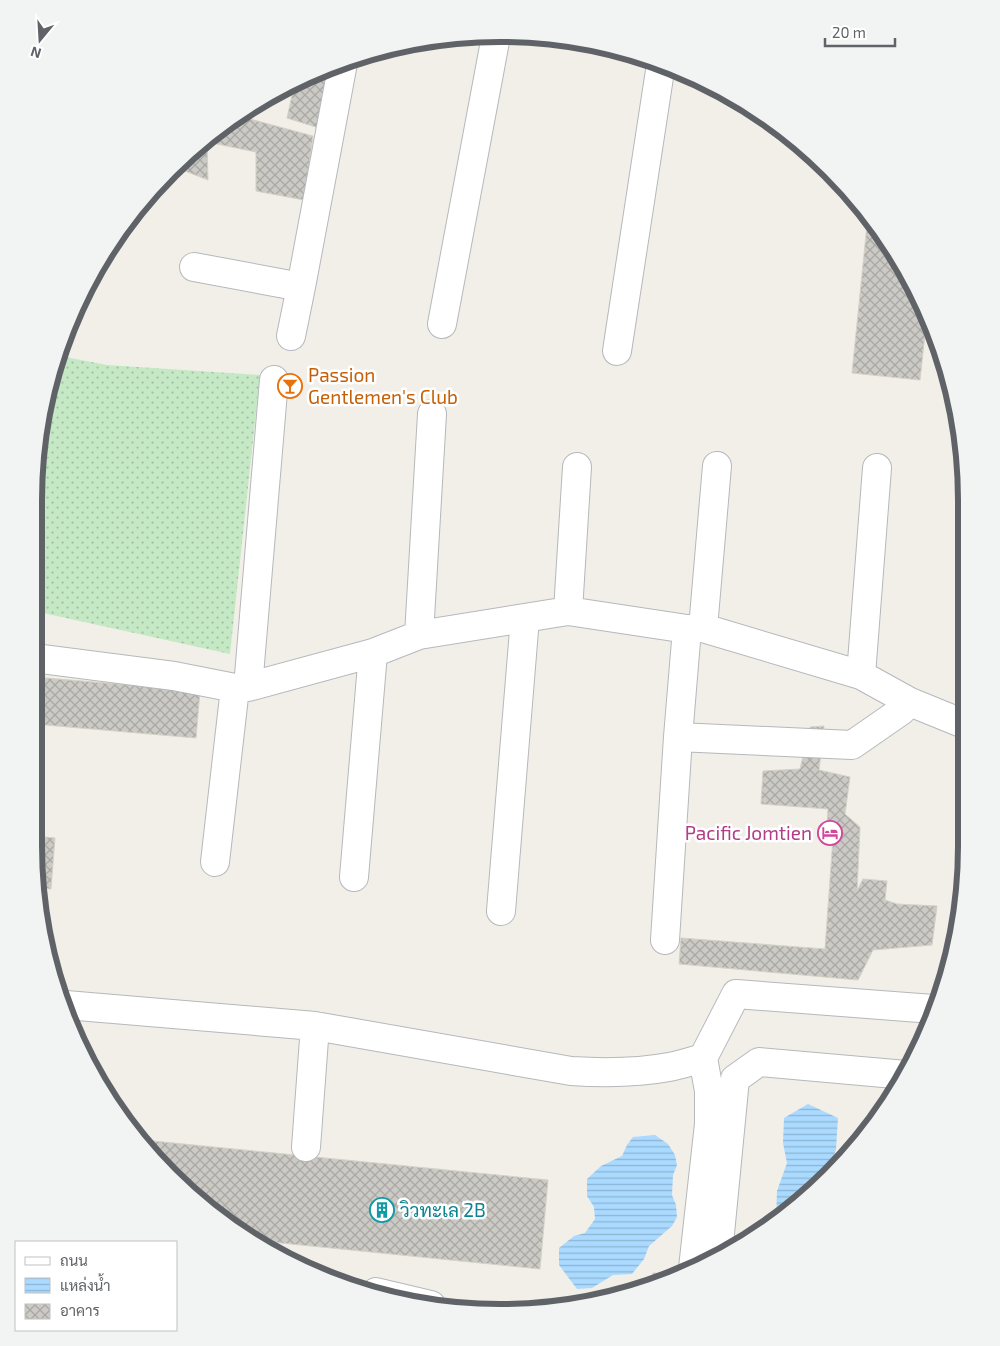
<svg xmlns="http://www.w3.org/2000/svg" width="1000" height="1346" font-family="'Exo 2',Sarabun,sans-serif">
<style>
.grass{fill:url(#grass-dots)}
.water{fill:url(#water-rules)}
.building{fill:url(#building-cross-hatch);stroke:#d6d1c6}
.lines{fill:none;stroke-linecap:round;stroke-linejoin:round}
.minor-casing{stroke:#b5b8bc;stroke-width:30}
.minor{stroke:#fff;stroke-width:28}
.labels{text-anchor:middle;stroke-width:5;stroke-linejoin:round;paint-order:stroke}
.food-label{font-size:19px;fill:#c56008;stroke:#fff;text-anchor:start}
.hotel-label{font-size:19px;fill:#b23c85;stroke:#fff;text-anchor:end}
.culture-label{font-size:19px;fill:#0d838f;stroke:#fff;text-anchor:start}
.rim{fill:none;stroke:#5f6368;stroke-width:6}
</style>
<defs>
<pattern id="grass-dots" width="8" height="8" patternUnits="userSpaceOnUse" patternTransform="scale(1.25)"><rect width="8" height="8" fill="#c5e8c5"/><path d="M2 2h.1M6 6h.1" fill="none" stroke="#a3c0a4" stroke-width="1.8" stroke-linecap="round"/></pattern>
<pattern id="water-rules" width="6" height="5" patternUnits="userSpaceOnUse" patternTransform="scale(1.25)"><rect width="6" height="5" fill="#aadaff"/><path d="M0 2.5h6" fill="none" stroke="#8eb4d2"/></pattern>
<pattern id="building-cross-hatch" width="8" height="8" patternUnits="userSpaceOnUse" patternTransform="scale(1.25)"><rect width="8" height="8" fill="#cccac5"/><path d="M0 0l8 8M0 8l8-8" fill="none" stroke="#a9a8a4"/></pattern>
</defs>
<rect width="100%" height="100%" fill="#f1efe8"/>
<path class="grass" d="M60,356l47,9 153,10 -30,279 -196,-43 1,-141 15,-90z"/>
<path class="water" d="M808,1104l30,14 -2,31 -6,20 1,2 -47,45 -8,4 1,-29 10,-28 -4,-20 1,-25z
M655,1135l13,9 7,11 2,10 -4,10 -1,20 4,10 1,12 -5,9 -23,20 -5,13 -12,15 -19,1 -21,13 -15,1 -18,-24v-17l15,-12 11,-3 10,-14 -1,-12 -7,-11v-17l14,-13 21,-10 5,-11 6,-8z"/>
<path class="building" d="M330,68l-8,61 -35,-11 8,-36z
M239,116l74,20 -9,64 -48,-9v-39l-49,-10 1,38 -28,-11 36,-39z
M868,215l59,100 -7,65 -68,-7z
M34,677l166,14 -4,47 -162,-14z
M824,726l-5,44 31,7 -5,37 15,13 -3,64 6,-12 24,2 -2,19 12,4 40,2 -5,39 -59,5 -15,30 -179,-16 2,-26 144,11 9,-125h-7l1,-15 -67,-5 2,-33 37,-2 10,-42z
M34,836l21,2 -4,51 -12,-1 -5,-42z
M143,1140l405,40 -8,89 -279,-28 -90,-65z
M653,1273l16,1v5l-17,4z"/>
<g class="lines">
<defs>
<path id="minor" d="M194,267l107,20
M442,324l54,-288
M291,336l10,-49 42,-224
M617,351l44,-287
M568,611l9,-144
M703,628l14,-162
M419,635l13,-221
M34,658l140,18 61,12 13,-1 125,-34 46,-18 149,-24 119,18 16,-1 158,47 49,27 54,22
M861,675l16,-207
M248,687l26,-307
M678,737l174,8 49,-34 9,-9
M215,862l20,-174
M354,877l19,-224
M501,911l24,-293
M665,940l13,-203 9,-108
M66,1005l249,21 256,45c32,2 66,2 98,-4 11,-2 23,-6 34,-9l33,-64 197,15
M306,1147l9,-121
M718,1254l17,-175 24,-17 147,13
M693,1268l16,-144v-33l-6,-33
M376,1292l55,13"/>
</defs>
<use href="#minor" class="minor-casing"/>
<use href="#minor" class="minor"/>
</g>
<defs>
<symbol id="bar-ring" viewBox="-11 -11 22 22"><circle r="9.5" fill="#fff" stroke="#e8710a" stroke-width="1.5"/><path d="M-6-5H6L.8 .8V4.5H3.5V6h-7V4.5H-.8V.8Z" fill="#e8710a"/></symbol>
<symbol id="hotel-ring" viewBox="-11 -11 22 22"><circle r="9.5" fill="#fff" stroke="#d1479c" stroke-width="1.5"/><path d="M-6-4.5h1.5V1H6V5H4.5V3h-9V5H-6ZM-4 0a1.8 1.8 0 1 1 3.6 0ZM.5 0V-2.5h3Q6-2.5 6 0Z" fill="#d1479c"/></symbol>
<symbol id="building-ring" viewBox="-11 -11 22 22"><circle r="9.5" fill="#fff" stroke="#0f9aa8" stroke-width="1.5"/><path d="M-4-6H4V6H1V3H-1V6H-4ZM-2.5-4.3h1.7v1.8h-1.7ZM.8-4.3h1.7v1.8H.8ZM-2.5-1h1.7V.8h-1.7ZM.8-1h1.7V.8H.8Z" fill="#0f9aa8"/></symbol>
</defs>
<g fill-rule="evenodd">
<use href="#bar-ring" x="276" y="372" width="28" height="28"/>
<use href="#hotel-ring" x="816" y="819" width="28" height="28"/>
<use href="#building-ring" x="368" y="1196" width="28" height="28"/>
</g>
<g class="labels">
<g class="food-label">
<text x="308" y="382">Passion<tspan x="308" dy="22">Gentlemen's Club</tspan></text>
</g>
<g class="hotel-label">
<text x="812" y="840">Pacific Jomtien</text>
</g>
<g class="culture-label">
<text x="400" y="1217">วิวทะเล 2B</text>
</g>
</g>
<path d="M0 0H1000V1346H0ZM500 42H500A458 458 0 0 1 958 500V846A458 458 0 0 1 500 1304H500A458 458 0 0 1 42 846V500A458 458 0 0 1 500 42Z" fill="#f2f3f3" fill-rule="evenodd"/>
<path class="rim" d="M500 42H500A458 458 0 0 1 958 500V846A458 458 0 0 1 500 1304H500A458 458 0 0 1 42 846V500A458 458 0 0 1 500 42Z"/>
<rect x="15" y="1241" width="162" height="90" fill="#ffffff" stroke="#bfc1c3"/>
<rect x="25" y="1257" width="25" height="8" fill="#ffffff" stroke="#bfc1c3"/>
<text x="60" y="1266" font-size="15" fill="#5f6368">ถนน</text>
<rect x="25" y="1278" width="25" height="15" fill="url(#water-rules)" stroke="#bfc1c3"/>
<text x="60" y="1291" font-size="15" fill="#5f6368">แหล่งน้ำ</text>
<rect x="25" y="1304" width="25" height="15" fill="url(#building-cross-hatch)" stroke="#bfc1c3"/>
<text x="60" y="1316" font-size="15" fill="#5f6368">อาคาร</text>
<g transform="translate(40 40) rotate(198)" stroke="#ffffff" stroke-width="4" paint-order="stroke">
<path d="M0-4L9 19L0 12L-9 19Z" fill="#5f6368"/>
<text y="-8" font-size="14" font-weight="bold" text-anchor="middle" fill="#5f6368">N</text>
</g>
<path d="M825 38v8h70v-8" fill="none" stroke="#5f6368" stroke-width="2.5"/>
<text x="832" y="38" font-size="15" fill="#5f6368" stroke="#ffffff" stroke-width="4" paint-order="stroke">20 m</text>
</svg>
